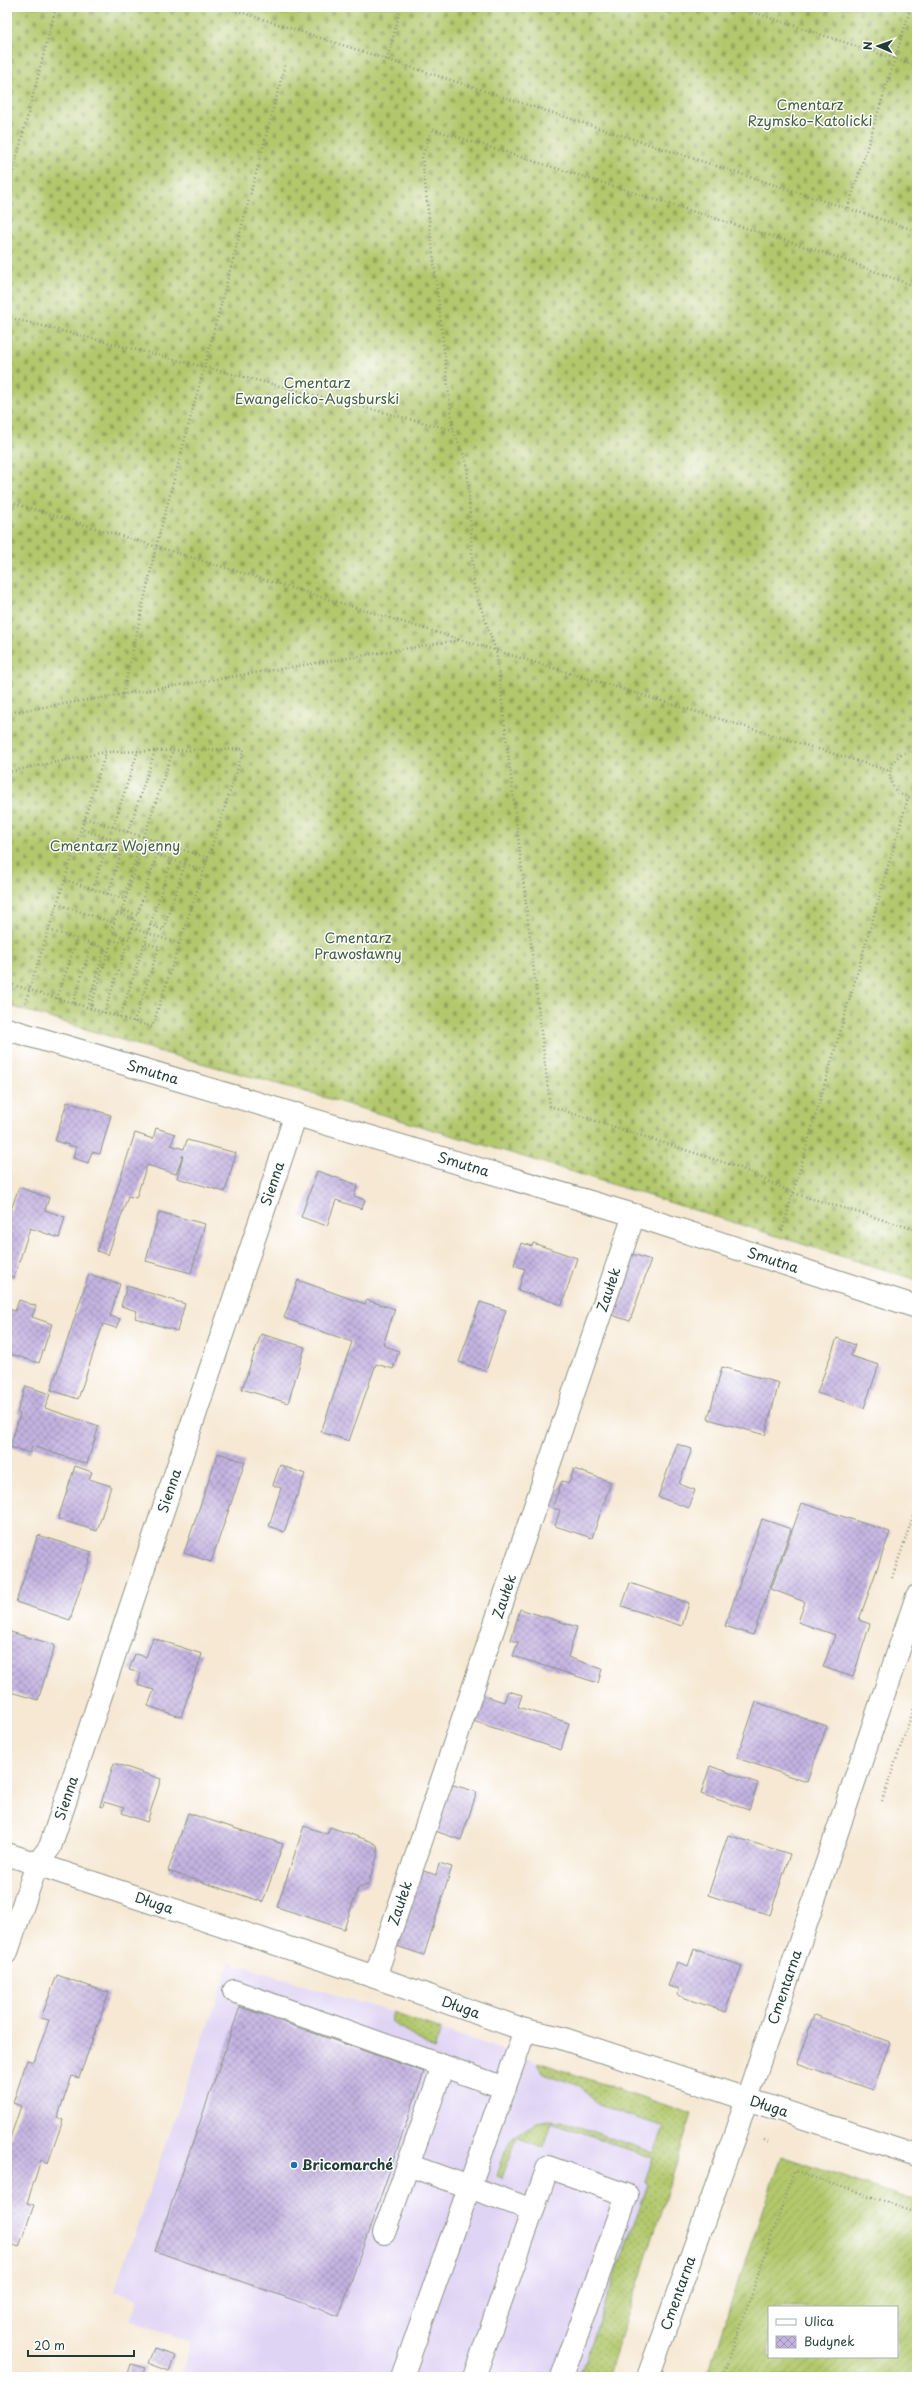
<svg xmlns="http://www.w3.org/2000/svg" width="924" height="2384" font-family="'Playpen Sans',sans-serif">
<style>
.built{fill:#e0d4f4}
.grass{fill:url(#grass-dots);stroke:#688250}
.cemetery{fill:url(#cemetery-stones);stroke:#688250}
.garden{fill:url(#garden-furrows);stroke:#688250;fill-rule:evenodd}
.building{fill:url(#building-cross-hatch)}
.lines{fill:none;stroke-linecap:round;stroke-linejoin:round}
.minor-casing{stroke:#8a9284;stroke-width:24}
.path{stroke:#8a9284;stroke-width:2.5;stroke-dasharray:1 3;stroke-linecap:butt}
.minor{stroke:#fff;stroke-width:22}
.poi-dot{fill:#1f6fb2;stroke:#fff;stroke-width:1.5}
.labels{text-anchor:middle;stroke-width:3;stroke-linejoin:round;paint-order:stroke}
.park-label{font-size:14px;fill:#446042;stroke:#fff}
.street-label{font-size:14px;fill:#1f3d34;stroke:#fff}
.poi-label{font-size:14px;font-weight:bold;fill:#1f3d34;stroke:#fff;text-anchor:start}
</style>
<defs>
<pattern id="grass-dots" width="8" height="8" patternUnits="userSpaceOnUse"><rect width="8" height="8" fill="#b2c86c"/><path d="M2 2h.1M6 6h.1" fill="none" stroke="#90a45a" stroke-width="1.8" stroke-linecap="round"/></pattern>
<pattern id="cemetery-stones" width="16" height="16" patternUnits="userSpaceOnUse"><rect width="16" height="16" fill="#b2c86c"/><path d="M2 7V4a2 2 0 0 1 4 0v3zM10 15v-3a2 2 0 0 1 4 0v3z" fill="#90a45a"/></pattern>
<pattern id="garden-furrows" width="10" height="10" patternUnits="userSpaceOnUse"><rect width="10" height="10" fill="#b2c86c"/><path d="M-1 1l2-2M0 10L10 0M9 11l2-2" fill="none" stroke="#90a45a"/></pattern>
<pattern id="building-cross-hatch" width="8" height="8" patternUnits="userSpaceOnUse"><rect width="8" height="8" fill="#c3b2e1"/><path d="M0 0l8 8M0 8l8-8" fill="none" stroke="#9e92b7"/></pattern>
</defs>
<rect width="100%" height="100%" fill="#fff"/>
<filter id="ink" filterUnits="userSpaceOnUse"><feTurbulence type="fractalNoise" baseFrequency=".025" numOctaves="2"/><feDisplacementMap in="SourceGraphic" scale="8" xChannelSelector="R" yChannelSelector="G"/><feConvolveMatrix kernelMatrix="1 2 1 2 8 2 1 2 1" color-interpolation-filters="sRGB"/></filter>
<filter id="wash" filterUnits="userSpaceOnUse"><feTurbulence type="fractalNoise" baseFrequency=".012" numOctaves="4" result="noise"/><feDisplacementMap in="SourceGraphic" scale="16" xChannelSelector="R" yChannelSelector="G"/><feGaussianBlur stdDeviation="0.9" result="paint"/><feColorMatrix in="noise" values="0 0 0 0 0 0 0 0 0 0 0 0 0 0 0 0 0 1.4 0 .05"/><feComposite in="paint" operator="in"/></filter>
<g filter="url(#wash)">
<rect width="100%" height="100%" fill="#f6e8d3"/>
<path class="built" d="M230,1962l163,51 299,101 -84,263h-410l-16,-6 9,-28 -60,-22 6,-21 -23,-9z"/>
<path class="grass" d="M393,2013l48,16 -7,21 -43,-29z
M538,2062l154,52 -84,263h-29l69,-193 -3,-2 8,-24 -101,-36 -8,25 -27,-9 -15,40 -5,-2 8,-25 8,-13 23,-16 13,-2 13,1 92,32 10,-26 -68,-23 -16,-18 -37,-13 -5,-7z"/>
<path class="cemetery" d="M7,7h910v1273l-376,-118 -245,-73 -135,-37 -154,-47z"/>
<path class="garden" d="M781,2156l136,46v175h-211zM769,2307h128v50h-128z"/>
<g id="blocks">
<path class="building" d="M67,1102l44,13 -11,39 -8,-2 -4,11 -15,-5 3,-11 -21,-6z
M156,1128l19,6 -4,11 13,4 3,-9 49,13 -11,39 -48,-14 6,-23 -7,19 -29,-9 -11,33 -8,-2 -20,59 -11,-4 38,-118 18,6z
M317,1171l41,14 -4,11 11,4 -3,9 -26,-9 -9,26 -26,-9z
M19,1187l30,11 -4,12 20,7 -6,21 -29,-10 -16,50 -7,-3v-54z
M159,1212l46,12 -14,49 -45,-12z
M521,1243l11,3 1,-3 44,15 -15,47 -44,-15 7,-21 -11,-4z
M626,1252l25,8 -21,61 -25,-8z
M89,1274l31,10 -10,32 10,3 -4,9 -13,-4 -25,75 -27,-9z
M298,1280l67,24 2,-4 28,9 -12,36 16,6 -6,18 -17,-5 -27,77 -28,-9 31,-90 -68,-24z
M127,1286l58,18 -8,27 -42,-13 2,-7 -16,-5z
M19,1300l17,6 -4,11 20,7 -13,39 -32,-10v-44l8,2z
M480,1302l26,8 -20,61 -27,-9z
M261,1334l44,13 -17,56 -46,-14z
M837,1338l18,7 -4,11 28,9 -15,43 -47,-15z
M722,1367l57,16 -14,52 -57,-16z
M26,1386l24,8 -5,14 54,18 -12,38 -55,-18 -2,7 -20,-6 10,-33 -3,-2z
M677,1444l15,5 -13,35 16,6 -6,18 -31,-11z
M218,1453l27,9 -34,100 -27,-9z
M280,1465l25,9 -21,58 -15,-6 12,-38 -8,-3z
M75,1466l17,6 -3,7 22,7 -14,45 -39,-12z
M574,1469l37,13 -19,56 -37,-12 5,-16 -8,-2 10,-27 7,2z
M802,1503l88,29 -31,88 11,4 -17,53 -30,-10 12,-32 -37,-13 7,-20 -34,-13z
M762,1519l29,10 -38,106 -28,-9z
M38,1535l54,17 -22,68 -54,-18z
M630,1583l59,20 -7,23 -60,-20z
M520,1609l57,18 -9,30 34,12 -4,14 -85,-27 5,-14 -7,-2z
M7,1631l48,14 -17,55 -31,-9z
M153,1638l49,16 -21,63 -33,-11 6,-16 -16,-5 3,-12 -12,-3 6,-16 11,3z
M508,1691l14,4 -4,12 51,16 -8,27 -88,-29 9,-26 22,7z
M756,1702l71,24 -20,56 -70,-24z
M114,1763l47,16 -14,43 -25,-9 2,-5 -20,-6 -1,5 -3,-1z
M710,1766l48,17 -9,27 -48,-16z
M450,1784l27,8 -16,48 -26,-9z
M188,1813l95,31 -20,58 -95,-31z
M304,1826l23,8 3,-7 40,14 7,4 1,9 -10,31 -10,3 -14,41 -67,-22z
M728,1835l62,19 -20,61 -62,-20z
M439,1863l13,4 -28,88 -31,-10 25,-76 18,6z
M694,1949l48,17 -17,46 -48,-17 3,-6 -12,-3 9,-24 11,4z
M57,1975l52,18 -30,85 -7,-2 -15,42 6,2 -15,43 -7,-3 -14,43 7,2 -15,42 -8,-3 -4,11v-108l14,-41 -8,-3 14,-43 7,2 15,-42 -8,-2z
M240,2007l184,65 -85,244 -184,-65z
M814,2015l76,27 -17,48 -76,-27z
M154,2348l21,7 -6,16 -21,-8z
M131,2364l15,4 -3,9h-16z"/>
</g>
</g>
<g filter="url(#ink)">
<use href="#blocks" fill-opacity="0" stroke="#8a9284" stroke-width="1"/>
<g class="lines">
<defs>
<g id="minor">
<path id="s1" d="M7,1029l627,186 283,92"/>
<path id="s2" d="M7,1854l368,123 150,53 33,7 359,118"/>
<path id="s3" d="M7,1952l30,-88 13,-17 246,-733"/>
<path id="s4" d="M375,1977l259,-762"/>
<path d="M234,1991l271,97"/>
<path d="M408,2165l125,45"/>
<path d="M384,2233l59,-167"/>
<path d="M402,2377l123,-347"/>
<path d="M474,2377l74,-210 79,28 -65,182"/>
<path id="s5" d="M648,2377l88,-246 181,-535"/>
</g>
</defs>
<use href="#minor" class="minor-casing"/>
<path class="path" d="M225,7l692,224
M737,7l180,59
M387,60l14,-53
M7,195l49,-188
M848,208l63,-201
M917,287l-89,-33 -396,-125 -10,28 31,273 14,33 7,125 22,63 54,455 188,61 55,26 124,37
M7,317l446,113
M7,501l883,270
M123,694l33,-147 129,-482
M7,713l452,-73
M917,752c-34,-4 -38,47 0,46
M7,772l99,-20 138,-3 -92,278 -145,-44
M85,818l123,40
M113,827l25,-76
M128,832l27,-81
M144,837l29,-87
M185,864l19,6
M65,880l58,19 16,-51 -58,-19
M93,889l16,-50
M108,894l16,-50
M57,904l57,19
M117,913l18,6 -6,20 -18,-7z
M150,925l13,5 22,-66 -43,-15 -20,61 15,5 20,-61
M132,928l48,16
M49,930l56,18 -18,59
M57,999l20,-60
M25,1003l81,-251
M73,1003l19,-60
M90,1009l22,-69 15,4 -23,69
M120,1017l52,-158
M134,1022l25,-75 -15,-5
M782,1231l126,-433
M892,1578l25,-73
M882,1801l35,-102
M764,2140l5,2
M723,2377l71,-206 123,41"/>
<use href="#minor" class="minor"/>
</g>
</g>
<circle class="poi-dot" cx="294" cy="2165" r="4"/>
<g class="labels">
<g class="park-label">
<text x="810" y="110">Cmentarz<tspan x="810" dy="16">Rzymsko–Katolicki</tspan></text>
<text x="317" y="388">Cmentarz<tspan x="317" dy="16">Ewangelicko-Augsburski</tspan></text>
<text x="115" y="851">Cmentarz Wojenny</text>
<text x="358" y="943">Cmentarz<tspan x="358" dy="16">Prawosławny</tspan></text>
</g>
<g class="street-label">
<text dy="5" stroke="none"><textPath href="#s1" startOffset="152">Smutna</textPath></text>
<text dy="5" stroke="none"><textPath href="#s1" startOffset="476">Smutna</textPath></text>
<text dy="5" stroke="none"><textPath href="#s3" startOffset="814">Sienna</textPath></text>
<text dy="5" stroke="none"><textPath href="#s1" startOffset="800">Smutna</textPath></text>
<text dy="5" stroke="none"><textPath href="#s4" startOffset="726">Zaułek</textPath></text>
<text dy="5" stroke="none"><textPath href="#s3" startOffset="490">Sienna</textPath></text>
<text dy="5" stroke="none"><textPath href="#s4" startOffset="402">Zaułek</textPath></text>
<text dy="5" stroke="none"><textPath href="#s3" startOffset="166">Sienna</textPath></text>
<text dy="5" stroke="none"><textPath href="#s2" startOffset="155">Długa</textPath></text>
<text dy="5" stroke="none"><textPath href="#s4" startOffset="78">Zaułek</textPath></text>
<text dy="5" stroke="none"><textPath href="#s5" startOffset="413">Cmentarna</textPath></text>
<text dy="5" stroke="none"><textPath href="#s2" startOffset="479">Długa</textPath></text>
<text dy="5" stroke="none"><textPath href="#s2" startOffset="803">Długa</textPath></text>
<text dy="5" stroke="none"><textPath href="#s5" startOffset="89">Cmentarna</textPath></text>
</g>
<g class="poi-label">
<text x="302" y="2170">Bricomarché</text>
</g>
</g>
<rect width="924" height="2384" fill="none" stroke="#fff" stroke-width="24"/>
<rect x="768" y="2306" width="130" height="52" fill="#ffffff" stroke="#a5b1ae"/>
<rect x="776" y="2319" width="20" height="6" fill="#ffffff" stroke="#a5b1ae"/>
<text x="804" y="2326" font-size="12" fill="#1f3d34">Ulica</text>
<rect x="776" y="2336" width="20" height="12" fill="url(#building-cross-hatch)" stroke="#a5b1ae"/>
<text x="804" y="2346" font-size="12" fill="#1f3d34">Budynek</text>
<g transform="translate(878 46) rotate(272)" stroke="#ffffff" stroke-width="3" paint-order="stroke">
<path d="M0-3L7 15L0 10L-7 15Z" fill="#1f3d34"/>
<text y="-6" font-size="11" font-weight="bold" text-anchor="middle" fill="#1f3d34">N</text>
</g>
<path d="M28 2350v6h106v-6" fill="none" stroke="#1f3d34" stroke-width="2"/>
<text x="34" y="2350" font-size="12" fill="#1f3d34" stroke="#ffffff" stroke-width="3" paint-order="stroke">20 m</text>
</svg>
